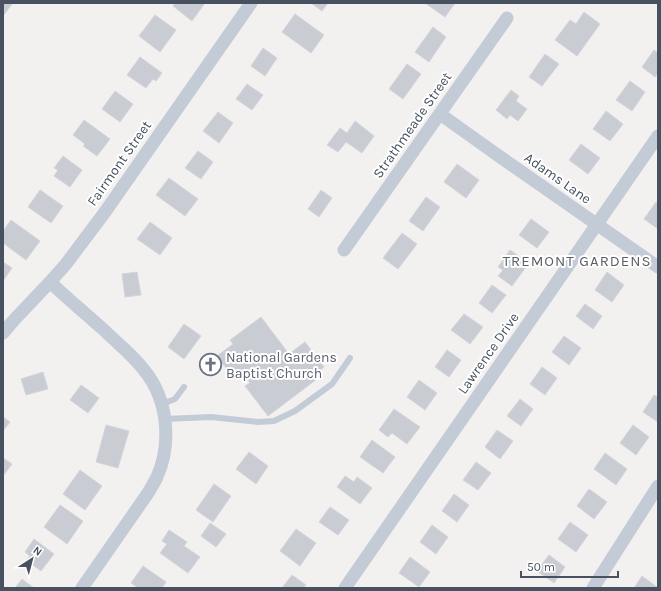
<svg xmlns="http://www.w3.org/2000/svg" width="661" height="591" font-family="Karla,sans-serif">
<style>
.building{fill:#caccd3;stroke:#d4d5dc}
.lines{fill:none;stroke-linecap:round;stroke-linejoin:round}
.service{stroke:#c3cbd6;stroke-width:6}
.minor{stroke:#c3cbd6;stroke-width:13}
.labels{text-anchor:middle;stroke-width:4;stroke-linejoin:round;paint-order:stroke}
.street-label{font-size:14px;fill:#47515f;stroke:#fff}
.worship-label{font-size:14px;fill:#5b616d;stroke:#fff;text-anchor:start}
.neighbourhood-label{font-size:15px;letter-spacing:1px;fill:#5c6066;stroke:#fff}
</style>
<rect width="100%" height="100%" fill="#f3f0f0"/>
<path class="building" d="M3,3h10l-10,13z
M175,3h30l-13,18 -19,-15z
M311,3h17l-6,8z
M425,3h30l-10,14z
M584,12l16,12 -23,32 -22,-16 15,-20 6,4z
M295,14l29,21 -13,18 -29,-21z
M155,15l21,15 -16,22 -21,-16z
M433,27l13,10 -17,25 -14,-10z
M263,48l14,10 -12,18 -14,-10z
M654,50l4,3v20l-3,4 -13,-10z
M545,54l14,10 -17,22 -13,-9z
M140,57l22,16 -6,8 -3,-2 -7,9 -19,-13z
M407,64l14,10 -18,25 -14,-10z
M630,81l15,11 -13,19 -16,-11z
M247,84l16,11 -11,15 -16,-11z
M511,90l8,6 -3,5 11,8 -9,12 -8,-6 -3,4 -11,-9z
M115,91l18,13 -13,18 -18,-13z
M606,111l17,13 -13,17 -17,-12z
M218,112l15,11 -14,20 -16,-12z
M84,120l26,19 -13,17 -14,-10 2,-2 -12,-9z
M355,121l19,15 -12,17 -16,-11 -8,10 -11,-7 13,-17 7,5z
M581,144l19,14 -12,16 -19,-14z
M198,151l15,11 -12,17 -16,-11z
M63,156l19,14 -12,17 -16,-11 4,-6 -4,-2z
M457,164l22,16 -13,18 -22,-16z
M169,178l29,21 -13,17 -29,-21z
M40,190l23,16 -12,17 -23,-16z
M321,190l11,8 -13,19 -11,-8z
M426,197l14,10 -17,24 -14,-10z
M656,202l2,1v26l-14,-10z
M531,219l18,13 -12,16 -18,-13z
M11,220l29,21 -14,19 -23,-17v-12z
M150,222l22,16 -12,17 -23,-16z
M402,233l15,11 -19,25 -15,-11z
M510,250l19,13 -17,23 -14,-10 5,-6 -5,-3z
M3,262l9,6 -9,13z
M137,272l4,23 -16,2 -3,-23z
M607,272l17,13 -12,17 -17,-12z
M492,285l14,10 -14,18 -13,-10z
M585,304l17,12 -9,13 -17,-13z
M464,314l19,13 -13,17 -19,-14z
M261,317l28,37 16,-12 19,25 -6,5 3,4 -53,40 -23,-30 5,-3 -9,-12 -8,6 -16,-21 16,-12 -3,-4z
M184,324l17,12 -17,23 -16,-12z
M564,336l17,12 -12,17 -17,-13z
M447,350l14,10 -12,17 -14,-10z
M542,367l15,11 -12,17 -15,-11z
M43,372l5,17 -22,6 -5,-16z
M419,380l18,13 -12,17 -18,-13z
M81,385l18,13 -11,15 -18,-13z
M654,395l4,2v25l-15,-10z
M520,399l13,10 -12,17 -14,-10z
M394,409l26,18 -13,17 -15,-11 -4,4 -9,-7z
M3,417l7,5 -7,9z
M106,425l23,6 -11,37 -22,-6z
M633,425l16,12 -13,18 -16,-12z
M497,430l16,11 -13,18 -15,-12z
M372,440l23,17 -12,16 -23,-16z
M249,452l19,14 -12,18 -20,-15z
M605,453l22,16 -11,16 -22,-16z
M3,458l9,6 -9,12z
M476,462l15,11 -13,17 -15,-10z
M80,470l22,16 -17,24 -22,-16z
M345,476l9,6 3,-5 15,11 -12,16 -23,-17z
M214,484l17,12 -18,26 -17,-12z
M589,489l18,13 -13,17 -17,-13z
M454,494l15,11 -12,17 -15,-11z
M60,505l23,16 -16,23 -23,-17z
M330,507l19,13 -11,15 -19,-13z
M570,522l18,13 -12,17 -18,-13z
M210,523l16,11 -10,13 -15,-11z
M432,525l16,12 -12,17 -16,-12z
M296,529l20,14 -16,23 -20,-15z
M169,530l18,12 -3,4 16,11 -12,16 -28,-20 7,-9 -5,-3z
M34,539l20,15 -13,17 -15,-11 4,-4 -5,-4z
M549,555l16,12 -11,16 -17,-12z
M410,557l20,15 -11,15 -20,-14z
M143,566l23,16 -4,6h-24l-7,-5z
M292,575l14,10 -3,3h-21z
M642,576l15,11 -1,1h-22z
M22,579l12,9h-19z"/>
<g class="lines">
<path class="service" d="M162,404l13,-5 9,-12
M165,419l46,-2 47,5 16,-1 21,-10 37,-27 18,-26"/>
<path class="minor" d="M440,114l56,40 162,113
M344,250l163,-232
M50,282c18,17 37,33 55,49 13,13 28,24 39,39 24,29 28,73 13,107 -3,6 -6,11 -9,16l-66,95
M3,333l11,-13 36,-38 16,-18 39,-52 146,-209
M345,588l313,-452
M593,588l65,-102"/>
</g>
<defs>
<symbol id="church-ring" viewBox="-11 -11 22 22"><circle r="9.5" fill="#fff" stroke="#6b7280" stroke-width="1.5"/><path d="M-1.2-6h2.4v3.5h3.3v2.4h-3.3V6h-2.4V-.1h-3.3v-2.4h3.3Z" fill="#6b7280"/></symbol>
</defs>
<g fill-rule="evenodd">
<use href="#church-ring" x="198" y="352" width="25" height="25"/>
</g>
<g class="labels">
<g class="street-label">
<text transform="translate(412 125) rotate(-55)" y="5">Strathmeade Street</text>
<text transform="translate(119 163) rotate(-55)" y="5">Fairmont Street</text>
<text transform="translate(558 178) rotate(35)" y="5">Adams Lane</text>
<text transform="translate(488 353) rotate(-55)" y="5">Lawrence Drive</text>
</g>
<g class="worship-label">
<text x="226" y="362">National Gardens<tspan x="226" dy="16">Baptist Church</tspan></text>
</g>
<g class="neighbourhood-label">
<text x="577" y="266">TREMONT GARDENS</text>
</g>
</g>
<rect width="661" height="591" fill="none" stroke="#47515f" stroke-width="8"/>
<g transform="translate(32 559) rotate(36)" stroke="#ffffff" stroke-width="3" paint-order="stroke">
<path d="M0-3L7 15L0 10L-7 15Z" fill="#47515f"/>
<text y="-6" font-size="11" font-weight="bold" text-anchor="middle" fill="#47515f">N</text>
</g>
<path d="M521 571v6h97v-6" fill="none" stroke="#47515f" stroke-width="2"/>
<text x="527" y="571" font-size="12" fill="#47515f" stroke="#ffffff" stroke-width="3" paint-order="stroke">50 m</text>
</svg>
